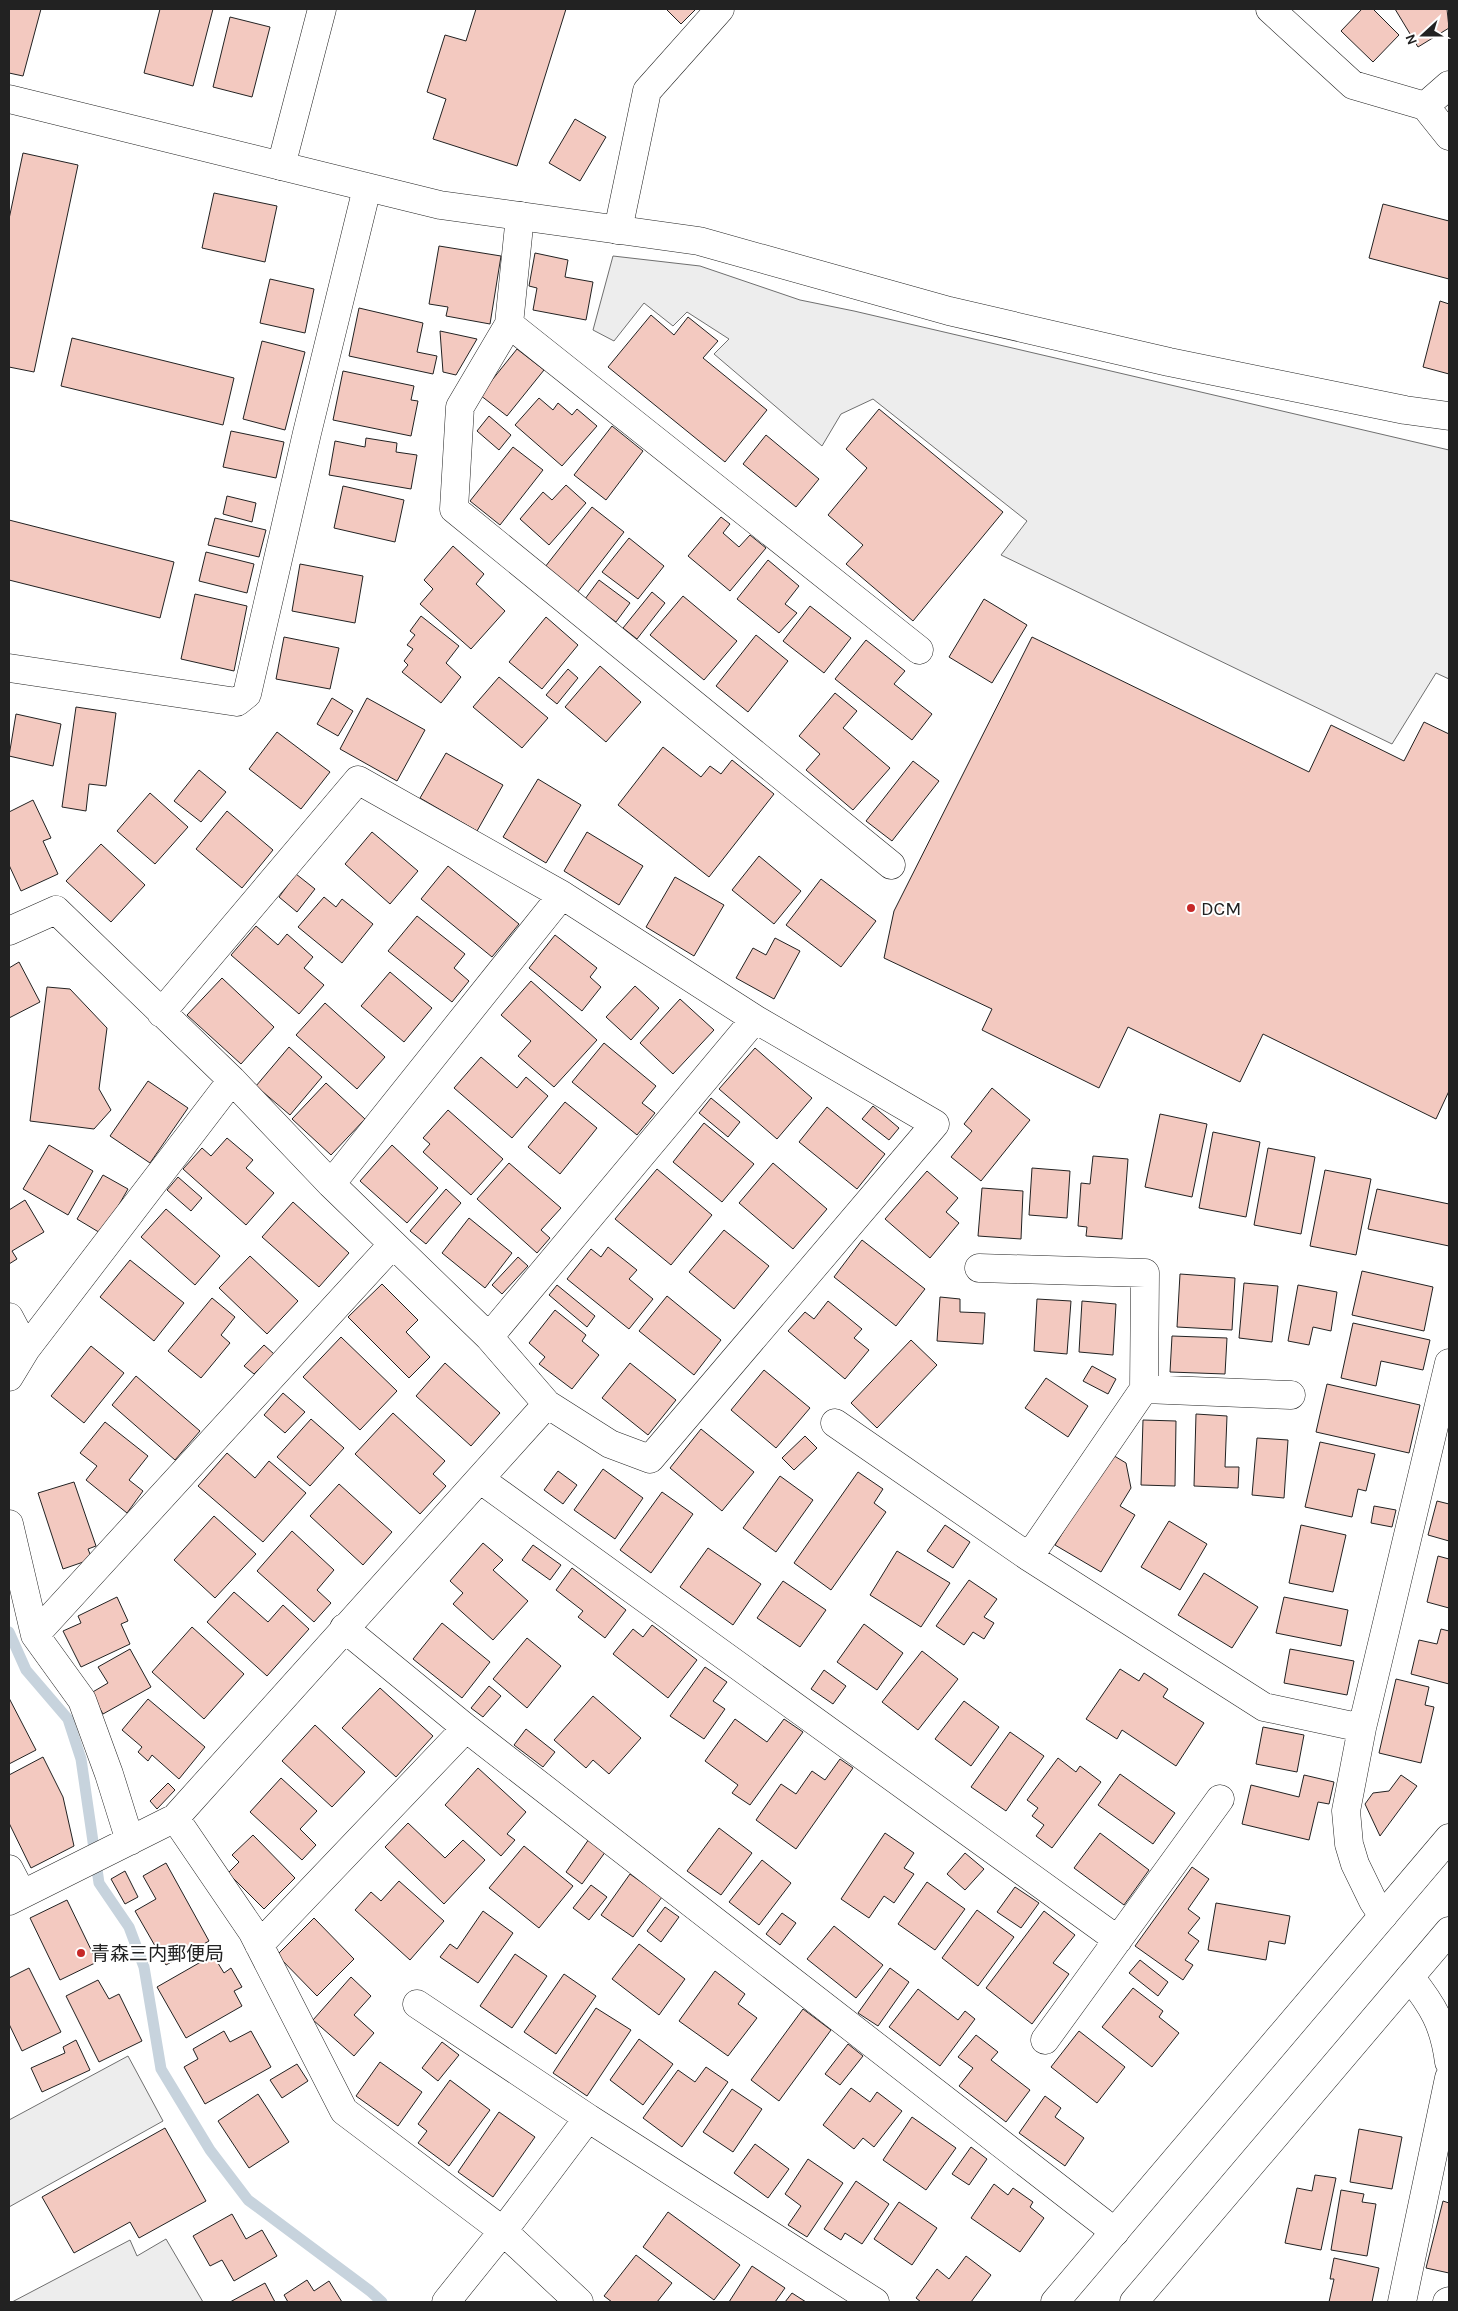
<svg xmlns="http://www.w3.org/2000/svg" width="1458" height="2311" font-family="Karla,'Noto Sans JP',sans-serif">
<style>
.parking{fill:#ededed;stroke:#6f6f6f}
.lines{fill:none;stroke-linecap:round;stroke-linejoin:round}
.stream{stroke:#c7d3dd;stroke-width:11}
.building{fill:#f3c9c0;stroke:#222}
.minor-casing{stroke:#222;stroke-width:29}
.tertiary-casing{stroke:#222;stroke-width:29}
.minor{stroke:#fff;stroke-width:28}
.tertiary{stroke:#fff;stroke-width:28}
.poi-dot{fill:#c62828;stroke:#fff;stroke-width:2}
.labels{text-anchor:middle;stroke-width:4;stroke-linejoin:round;paint-order:stroke}
.poi-label{font-size:19px;fill:#222;stroke:#fff;text-anchor:start}
</style>
<rect width="100%" height="100%" fill="#fff"/>
<path class="parking" d="M613,256l87,10 100,34 54,11 595,139v229l-13,-6 -44,71 -391,-189 26,-34 -154,-122 -32,15 -19,32 -108,-92 15,-15 -42,-27 -14,14 -29,-23 -30,38 -21,-11z
M128,2056l35,65 -154,86v-87z
M166,2239l37,63h-191l118,-62 7,16z"/>
<g class="lines">
<path class="stream" d="M9,1632l17,38 42,49 13,40 18,124 30,44 15,40 17,102 49,81 38,50 122,91 12,11"/>
</g>
<path class="building" d="M9,9h32l-18,67 -14,-3z
M160,9h53l-20,77 -49,-13z
M476,9h90l-49,157 -84,-27 13,-40 -19,-7 18,-57 21,6z
M666,9h30l-15,15z
M1362,9h11l26,26 -26,27 -32,-31z
M1395,9h52l2,19 -31,19z
M230,17l40,10 -18,70 -39,-10z
M575,119l31,18 -26,44 -31,-18z
M23,153l55,12 -44,207 -25,-5v-148z
M214,193l63,13 -12,56 -63,-14z
M1383,204l66,17v58l-80,-21z
M439,246l62,10 -11,68 -44,-8 2,-9 -19,-3z
M535,253l33,7 -3,17 28,5 -7,38 -53,-10 4,-22 -8,-2z
M270,279l44,10 -9,44 -45,-10z
M1440,301l9,3v70l-26,-7z
M359,308l64,15 -6,29 20,4 -4,18 -84,-18z
M651,315l23,20 14,-18 30,24 -15,17 64,52 -42,52 -117,-95z
M440,331l37,8 -21,36 -13,-3z
M72,338l162,40 -11,47 -162,-39z
M262,341l43,11 -20,78 -42,-11z
M517,349l27,21 -37,46 -27,-21z
M343,371l71,15 -3,14 7,1 -7,35 -78,-16z
M539,398l14,12 5,-7 14,12 5,-6 20,17 -35,40 -47,-41z
M879,409l124,103 -90,109 -67,-57 17,-19 -35,-30 39,-47 -21,-19z
M489,416l22,19 -12,15 -22,-19z
M612,426l31,25 -37,49 -32,-25z
M231,431l53,11 -8,36 -53,-11z
M766,435l53,44 -23,28 -53,-43z
M366,438l31,5 -1,9 21,3 -6,34 -82,-14 6,-34 30,6z
M513,447l30,23 -43,55 -30,-24z
M566,485l20,18 -37,42 -29,-26 23,-27 9,8z
M343,486l61,14 -9,42 -61,-14z
M227,496l29,7 -4,19 -29,-8z
M592,507l32,25 -47,61 -32,-26z
M721,517l9,7 -7,9 16,14 11,-12 16,13 -36,43 -42,-35z
M215,518l51,12 -7,27 -51,-12z
M9,520l165,42 -14,56 -151,-38z
M629,538l35,28 -26,33 -36,-27z
M453,546l31,28 -8,10 29,27 -34,38 -51,-45 13,-15 -9,-9z
M206,552l48,12 -7,29 -48,-12z
M768,560l31,26 -14,18 12,9 -18,20 -42,-34z
M300,564l63,12 -8,47 -63,-12z
M599,580l31,23 -14,19 -31,-23z
M652,592l13,11 -28,36 -14,-11z
M195,594l52,12 -13,65 -53,-12z
M683,596l54,45 -33,39 -54,-45z
M984,599l43,26 -35,58 -43,-26z
M810,606l41,32 -27,35 -41,-32z
M421,616l38,30 -13,17 15,14 -20,26 -39,-31 6,-7 -4,-4 9,-12 -6,-4 8,-10 -5,-4z
M546,617l32,28 -36,44 -33,-27z
M756,635l32,26 -40,51 -32,-26z
M284,637l55,11 -9,41 -54,-10z
M1032,637l277,135 22,-47 73,36 20,-39 25,12v357l-13,28 -173,-85 -23,48 -112,-55 -29,61 -117,-58 10,-21 -108,-51 10,-47z
M866,640l39,31 -11,13 38,30 -20,26 -77,-61z
M600,666l41,36 -35,40 -41,-35z
M568,669l10,9 -21,26 -11,-9z
M499,677l49,41 -26,30 -49,-41z
M835,693l22,18 -14,17 47,40 -37,42 -47,-40 14,-16 -21,-18z
M332,698l21,13 -15,25 -21,-12z
M367,698l58,32 -28,51 -57,-32z
M76,707l40,6 -10,73 -17,-2 -3,27 -24,-4z
M16,714l45,10 -8,42 -44,-10z
M277,732l53,40 -29,37 -52,-40z
M663,747l38,30 9,-11 11,8 11,-14 42,34 -65,83 -91,-72z
M446,753l57,32 -26,46 -57,-33z
M913,761l26,20 -47,60 -26,-20z
M199,770l27,22 -25,30 -27,-21z
M538,779l43,26 -35,58 -43,-26z
M150,793l38,34 -33,37 -38,-33z
M33,800l18,38 -8,3 15,33 -37,17 -12,-26v-53z
M227,811l46,39 -31,38 -46,-39z
M372,832l46,39 -28,33 -45,-40z
M587,832l56,34 -24,39 -55,-34z
M101,844l44,41 -34,37 -45,-41z
M759,856l42,35 -27,33 -42,-34z
M448,866l71,58 -27,33 -71,-58z
M296,874l19,15 -18,23 -18,-15z
M675,877l49,28 -30,51 -48,-29z
M821,879l55,42 -35,46 -55,-42z
M324,897l12,10 6,-8 31,25 -31,39 -44,-36z
M417,916l48,38 -11,14 15,13 -17,21 -64,-51z
M256,926l22,19 9,-11 26,23 -9,11 20,17 -25,29 -68,-59z
M555,935l42,33 -7,9 11,10 -19,24 -53,-43z
M775,938l25,13 -26,48 -38,-21 17,-30 13,7z
M19,962l21,40 -31,16v-50z
M390,972l42,36 -28,34 -43,-36z
M222,978l52,49 -33,37 -54,-49z
M531,981l66,59 -43,47 -36,-31 13,-15 -30,-26z
M635,986l24,22 -28,32 -25,-23z
M47,987l23,2 37,39 -8,61 12,21 -17,19 -64,-8z
M680,999l34,31 -41,44 -33,-31z
M325,1003l60,54 -28,32 -61,-54z
M604,1043l52,43 -14,17 13,10 -18,22 -65,-53z
M289,1047l33,30 -32,38 -34,-29z
M755,1048l57,50 -35,41 -58,-50z
M481,1057l36,31 9,-11 22,19 -36,42 -58,-50z
M148,1081l40,27 -38,55 -40,-27z
M326,1083l39,36 -34,36 -39,-36z
M992,1088l38,32 -49,61 -30,-24 21,-26 -8,-7z
M711,1098l29,24 -12,15 -29,-24z
M565,1102l32,26 -37,46 -32,-27z
M873,1106l26,22 -10,12 -27,-21z
M827,1107l58,47 -28,35 -58,-47z
M448,1110l55,49 -32,36 -48,-43 7,-8 -7,-6z
M1160,1114l47,10 -15,73 -47,-10z
M704,1123l50,41 -32,38 -49,-40z
M1213,1132l47,10 -14,75 -47,-9z
M227,1138l26,22 -7,8 28,25 -28,32 -63,-56 19,-21 9,8z
M49,1145l44,26 -25,44 -45,-26z
M392,1145l46,43 -31,35 -47,-42z
M1268,1148l47,9 -14,77 -47,-9z
M1093,1156l35,3 -6,80 -36,-3 1,-9 -9,-1 3,-43 9,1z
M509,1163l52,45 -20,22 9,8 -13,15 -60,-54z
M773,1163l54,46 -34,40 -54,-46z
M1032,1168l38,3 -3,47 -38,-3z
M657,1169l55,46 -41,50 -56,-46z
M1325,1170l46,9 -15,76 -46,-9z
M927,1171l31,27 -12,14 13,11 -29,35 -45,-39z
M103,1175l25,14 -26,45 -25,-15z
M178,1177l24,21 -11,13 -24,-21z
M982,1188l41,3 -2,48 -43,-3z
M446,1189l15,14 -35,41 -16,-13z
M1377,1189l72,15v42l-81,-17z
M25,1200l19,32 -32,19 5,8 -8,5v-54z
M293,1202l56,51 -30,34 -57,-50z
M166,1209l54,47 -25,29 -54,-48z
M469,1218l43,35 -27,35 -43,-35z
M724,1230l45,36 -35,43 -45,-37z
M862,1240l63,49 -29,37 -62,-49z
M608,1247l29,23 -8,9 24,20 -24,30 -62,-50 24,-30 10,8z
M250,1256l48,45 -31,33 -48,-46z
M518,1257l10,9 -26,28 -10,-9z
M130,1260l54,43 -30,38 -54,-44z
M1362,1271l71,16 -9,44 -72,-16z
M1180,1274l55,4 -3,52 -55,-3z
M1244,1283l34,3 -6,56 -33,-4z
M382,1284l36,36 -12,12 24,25 -21,21 -61,-61z
M557,1285l38,31 -8,11 -38,-32z
M1298,1285l39,7 -6,39 -18,-4 -4,18 -21,-4z
M667,1296l54,44 -27,35 -55,-44z
M940,1297l20,2v13l25,1 -2,31 -46,-3z
M212,1298l23,19 -14,18 9,8 -29,35 -33,-27z
M1037,1299l34,2 -4,53 -33,-3z
M828,1301l34,28 -8,9 15,12 -24,29 -57,-48 17,-19 9,7z
M1082,1301l34,3 -3,51 -34,-3z
M555,1310l31,25 -4,6 17,14 -27,34 -33,-25 6,-7 -16,-14z
M1353,1323l77,17 -7,30 -42,-9 -5,25 -35,-8z
M1172,1336l55,2 -2,36 -55,-2z
M341,1337l56,54 -37,39 -57,-53z
M911,1340l26,25 -60,63 -26,-25z
M264,1345l10,9 -20,20 -10,-8z
M91,1346l33,27 -40,50 -33,-27z
M445,1363l55,50 -29,33 -55,-50z
M630,1363l46,37 -28,35 -46,-37z
M1092,1366l24,13 -8,15 -25,-13z
M764,1370l46,38 -34,40 -45,-38z
M136,1376l64,55 -25,29 -63,-55z
M1046,1378l42,28 -20,31 -43,-29z
M1327,1384l93,21 -11,48 -93,-21z
M283,1393l22,19 -20,21 -21,-18z
M393,1413l52,48 -12,13 13,12 -26,28 -65,-60z
M1196,1414l31,2 -2,51h14l-1,21 -44,-2z
M311,1419l33,29 -34,38 -33,-29z
M1143,1420l33,1 -1,65 -34,-1z
M105,1422l43,34 -19,24 14,11 -16,22 -41,-33 11,-14 -17,-13z
M701,1429l53,43 -32,39 -52,-43z
M805,1436l12,12 -23,22 -12,-12z
M1257,1438l31,2 -4,58 -32,-3z
M1320,1442l55,12 -9,37 -8,-2 -6,28 -47,-10z
M227,1453l28,25 14,-17 37,32 -43,49 -65,-56z
M1111,1454l15,9 5,25 -11,18 15,9 -34,57 -46,-27z
M603,1469l40,29 -28,41 -41,-29z
M558,1471l19,14 -14,19 -19,-14z
M858,1472l25,17 -9,14 12,9 -55,78 -37,-27z
M780,1476l33,24 -37,52 -33,-24z
M74,1482l22,64 -8,3 4,10 -29,10 -25,-76z
M339,1484l53,48 -29,33 -53,-49z
M662,1492l31,22 -42,59 -31,-23z
M1437,1501l12,3v37l-21,-6z
M1374,1506l22,4 -4,17 -21,-4z
M214,1516l42,38 -41,44 -41,-38z
M1169,1521l38,23 -27,46 -39,-23z
M945,1525l25,17 -17,26 -26,-17z
M1301,1525l45,10 -13,57 -44,-9z
M292,1531l42,39 -17,20 14,13 -17,19 -57,-51z
M483,1543l20,17 -10,10 35,31 -35,39 -40,-36 10,-11 -13,-12z
M533,1545l28,20 -11,15 -28,-20z
M708,1548l53,36 -28,41 -53,-38z
M897,1551l53,32 -29,44 -51,-32z
M1438,1556l11,3v49l-22,-6z
M572,1568l54,42 -21,28 -27,-21 5,-6 -27,-21z
M1204,1573l54,34 -26,41 -54,-33z
M969,1580l28,19 -13,18 10,6 -10,16 -11,-7 -9,13 -28,-19z
M783,1581l43,29 -26,37 -43,-29z
M234,1592l34,30 15,-17 26,24 -42,47 -60,-54z
M117,1597l11,24 -7,3 9,20 -49,23 -18,-36 18,-8 -3,-7z
M1284,1597l64,13 -7,36 -65,-13z
M442,1623l48,39 -28,36 -49,-39z
M864,1624l39,29 -26,37 -40,-28z
M652,1625l45,35 -29,38 -55,-44 20,-25 10,8z
M192,1627l52,47 -40,45 -52,-47z
M1441,1629l8,2v53l-38,-10 8,-34 18,4z
M527,1638l34,28 -34,42 -34,-29z
M130,1649l21,38 -48,27 -12,-21 17,-10 -10,-16z
M1290,1649l64,12 -7,34 -63,-12z
M922,1651l36,28 -40,51 -36,-28z
M705,1667l22,15 -14,19 12,8 -21,30 -34,-23z
M1120,1669l19,12 5,-8 24,16 -5,8 41,26 -28,43 -54,-36 -5,9 -31,-20z
M824,1670l22,16 -13,18 -22,-15z
M1396,1679l33,8 -4,18 9,2 -13,56 -42,-10z
M489,1686l12,10 -18,21 -12,-9z
M380,1688l53,48 -37,41 -54,-49z
M593,1696l48,42 -32,36 -16,-14 -7,8 -32,-28z
M9,1698l27,52 -27,14z
M148,1699l57,48 -26,32 -27,-24 -4,6 -10,-9 4,-5 -20,-17z
M964,1701l35,26 -28,39 -36,-27z
M735,1719l32,23 17,-23 19,13 -53,73 -18,-12 6,-8 -33,-24z
M315,1725l50,47 -33,35 -50,-46z
M1263,1727l41,8 -7,37 -41,-8z
M526,1729l29,23 -12,15 -29,-22z
M1010,1732l34,24 -38,55 -35,-24z
M43,1757l20,40 11,49 -43,22 -22,-45v-48z
M1058,1758l18,14 4,-6 21,16 -49,66 -16,-12 8,-11 -12,-9 6,-8 -11,-8z
M840,1759l13,9 -57,81 -40,-29 25,-36 15,10 16,-23 13,9z
M478,1768l48,44 -19,22 8,6 -14,16 -56,-51z
M1120,1774l55,39 -22,31 -55,-39z
M1304,1775l30,7 -5,22 -11,-2 -9,38 -67,-16 9,-39 48,12z
M1401,1775l16,11 -37,50 -15,-32 8,-11 16,-2z
M281,1778l36,33 -17,18 16,16 -14,15 -52,-48z
M168,1783l7,7 -18,19 -7,-8z
M408,1823l37,35 18,-18 22,20 -41,44 -59,-57z
M719,1828l33,25 -31,42 -34,-24z
M885,1833l29,20 -10,15 10,6 -20,29 -10,-7 -15,22 -28,-19z
M1100,1833l49,37 -25,35 -50,-37z
M253,1835l42,43 -31,31 -36,-36 11,-11 -7,-7z
M589,1839l17,12 -24,33 -16,-12z
M524,1846l49,40 -34,42 -50,-40z
M965,1853l19,16 -19,21 -18,-16z
M762,1860l29,23 -32,42 -30,-23z
M166,1863l43,78 -43,24 -31,-54 21,-12 -13,-23z
M1192,1867l17,12 -21,30 12,9 -12,15 11,8 -14,19 8,5 -10,15 -48,-34z
M125,1871l13,26 -13,7 -14,-25z
M630,1874l32,23 -29,40 -32,-22z
M399,1881l45,40 -34,39 -55,-50 16,-18 10,9z
M927,1882l38,27 -30,41 -37,-26z
M591,1885l16,12 -18,23 -16,-12z
M1015,1887l24,16 -18,25 -24,-16z
M67,1900l30,62 -37,18 -30,-62z
M1216,1903l74,13 -5,28 -16,-3 -3,19 -58,-10z
M665,1907l14,10 -18,25 -14,-11z
M977,1910l37,27 -36,49 -36,-28z
M483,1911l30,22 -35,50 -38,-26 10,-13 7,5z
M1044,1911l31,24 -22,28 16,11 -37,50 -46,-36z
M782,1913l14,10 -16,22 -14,-11z
M314,1918l40,41 -37,37 -40,-41z
M834,1926l49,39 -27,33 -49,-39z
M639,1944l46,35 -26,36 -47,-36z
M515,1954l32,22 -35,52 -32,-22z
M213,1955l11,18 7,-5 11,19 -8,4 8,15 -56,32 -29,-51z
M1140,1960l28,22 -10,14 -29,-23z
M29,1968l32,64 -39,19 -13,-27v-46z
M890,1968l19,14 -31,44 -20,-13z
M715,1971l30,23 -7,10 19,14 -29,38 -49,-35z
M564,1974l32,22 -40,58 -32,-22z
M351,1977l20,19 -17,19 20,18 -20,23 -41,-36z
M98,1980l11,19 10,-5 23,47 -43,21 -33,-66z
M1133,1988l30,23 -4,6 20,16 -27,34 -50,-40z
M918,1989l40,31 7,-9 10,8 -35,47 -51,-39z
M596,2008l35,22 -44,66 -34,-23z
M803,2009l28,21 -52,71 -28,-21z
M224,2031l6,11 21,-11 20,36 -66,37 -21,-37 14,-8 -5,-10z
M1079,2031l46,36 -28,36 -46,-36z
M976,2035l22,17 -7,8 39,30 -24,32 -47,-36 14,-18 -15,-11z
M639,2039l34,25 -30,41 -33,-25z
M76,2040l14,30 -48,22 -11,-24 34,-15 -2,-6z
M442,2042l17,13 -21,26 -16,-13z
M848,2044l15,12 -23,29 -15,-11z
M380,2062l42,30 -24,34 -42,-30z
M297,2064l11,17 -26,17 -12,-18z
M706,2067l22,15 -46,65 -39,-29 35,-48 17,12z
M450,2080l40,30 -41,56 -31,-23 9,-12 -9,-7z
M851,2088l19,14 7,-10 25,19 -28,36 -11,-9 -9,11 -31,-24z
M732,2089l30,20 -29,43 -30,-20z
M258,2094l31,48 -40,26 -31,-47z
M1045,2096l16,12 -6,9 29,21 -19,28 -46,-33z
M499,2112l36,25 -42,60 -35,-25z
M912,2117l44,31 -30,42 -43,-30z
M165,2128l41,73 -67,37 -9,-16 -56,31 -32,-56z
M1359,2129l43,8 -10,52 -42,-7z
M755,2144l34,25 -21,29 -34,-25z
M971,2147l16,12 -18,26 -17,-11z
M808,2159l35,24 -36,54 -19,-12 13,-19 -16,-12z
M1315,2175l21,3 -15,72 -36,-7 12,-55 15,3z
M856,2181l33,23 -27,40 -17,-11 -4,7 -17,-11z
M994,2184l14,11 5,-7 20,14 -3,5 14,11 -24,34 -49,-34z
M1341,2190l23,4 -2,8 14,2 -9,52 -36,-6z
M1443,2201l6,2v70l-23,-5z
M899,2202l38,26 -25,37 -38,-26z
M668,2212l72,53 -26,35 -71,-53z
M232,2214l14,25 16,-9 15,26 -43,25 -12,-21 -12,6 -17,-30z
M636,2255l36,28 -15,19h-45l-8,-6z
M966,2256l25,19 -20,27h-50l-5,-4 21,-29 12,10z
M1334,2258l45,10 -7,34h-43l5,-23h-4z
M752,2266l33,22 -10,14h-46z
M307,2280l7,11 15,-10 13,21h-54l-4,-7z
M265,2283l10,19h-45z
M792,2293l14,9h-21z"/>
<g class="lines">
<defs>
<path id="minor" d="M1270,9l83,76 72,21 24,30
M1425,106l24,-21
M281,166l41,-157
M520,216l-11,108 410,326
M618,230l29,-139 73,-82
M509,324l-49,83 -6,102 437,356
M9,668l228,34 10,-8 60,-261 60,-245
M562,895l193,124
M9,931l47,-21 176,170 99,104 158,153 58,67 -372,414 -166,83
M161,1013l197,-233 204,115 -231,289
M979,1268l166,5 -1,116
M9,1317l17,32 -17,28
M489,1337l266,-318 180,105 -285,335 -40,-15 -63,-40
M26,1349l206,-269
M835,1423l194,134 235,150 98,21
M481,1480l637,460
M9,1524l26,111
M1029,1557l115,-168 147,6
M344,1628l122,100 649,504
M175,1818l77,113 92,180 159,120 76,71
M130,1841l-21,-67 -27,-74 -47,-65 358,-391
M9,1869l13,25
M1383,1916l-10,-15 -18,-37 -6,-20 -3,-33 16,-83 87,-365
M259,1945l207,-217
M1410,1977c23,29 34,47 39,85
M417,2004l171,114
M1045,2040l175,-241
M446,2302l57,-71 85,-113 287,184
M1402,2302l47,-224
M1447,2302l2,-1"/>
<path id="tertiary" d="M9,99l431,106 259,36 250,70 220,51 236,48 44,6
M1055,2302l394,-464
M1134,2302l315,-371"/>
</defs>
<use href="#minor" class="minor-casing"/>
<use href="#tertiary" class="tertiary-casing"/>
<use href="#minor" class="minor"/>
<use href="#tertiary" class="tertiary"/>
</g>
<g class="poi-dot">
<circle cx="1191" cy="908" r="5"/>
<circle cx="81" cy="1953" r="5"/>
</g>
<g class="labels">
<g class="poi-label">
<text x="1201" y="915">DCM</text>
<text x="91" y="1960">青森三内郵便局</text>
</g>
</g>
<rect width="1458" height="2311" fill="none" stroke="#222222" stroke-width="20"/>
<g transform="translate(1423 35) rotate(249)" stroke="#ffffff" stroke-width="4" paint-order="stroke">
<path d="M0-4L9 19L0 12L-9 19Z" fill="#222222"/>
<text y="-8" font-size="14" font-weight="bold" text-anchor="middle" fill="#222222">N</text>
</g>
</svg>
